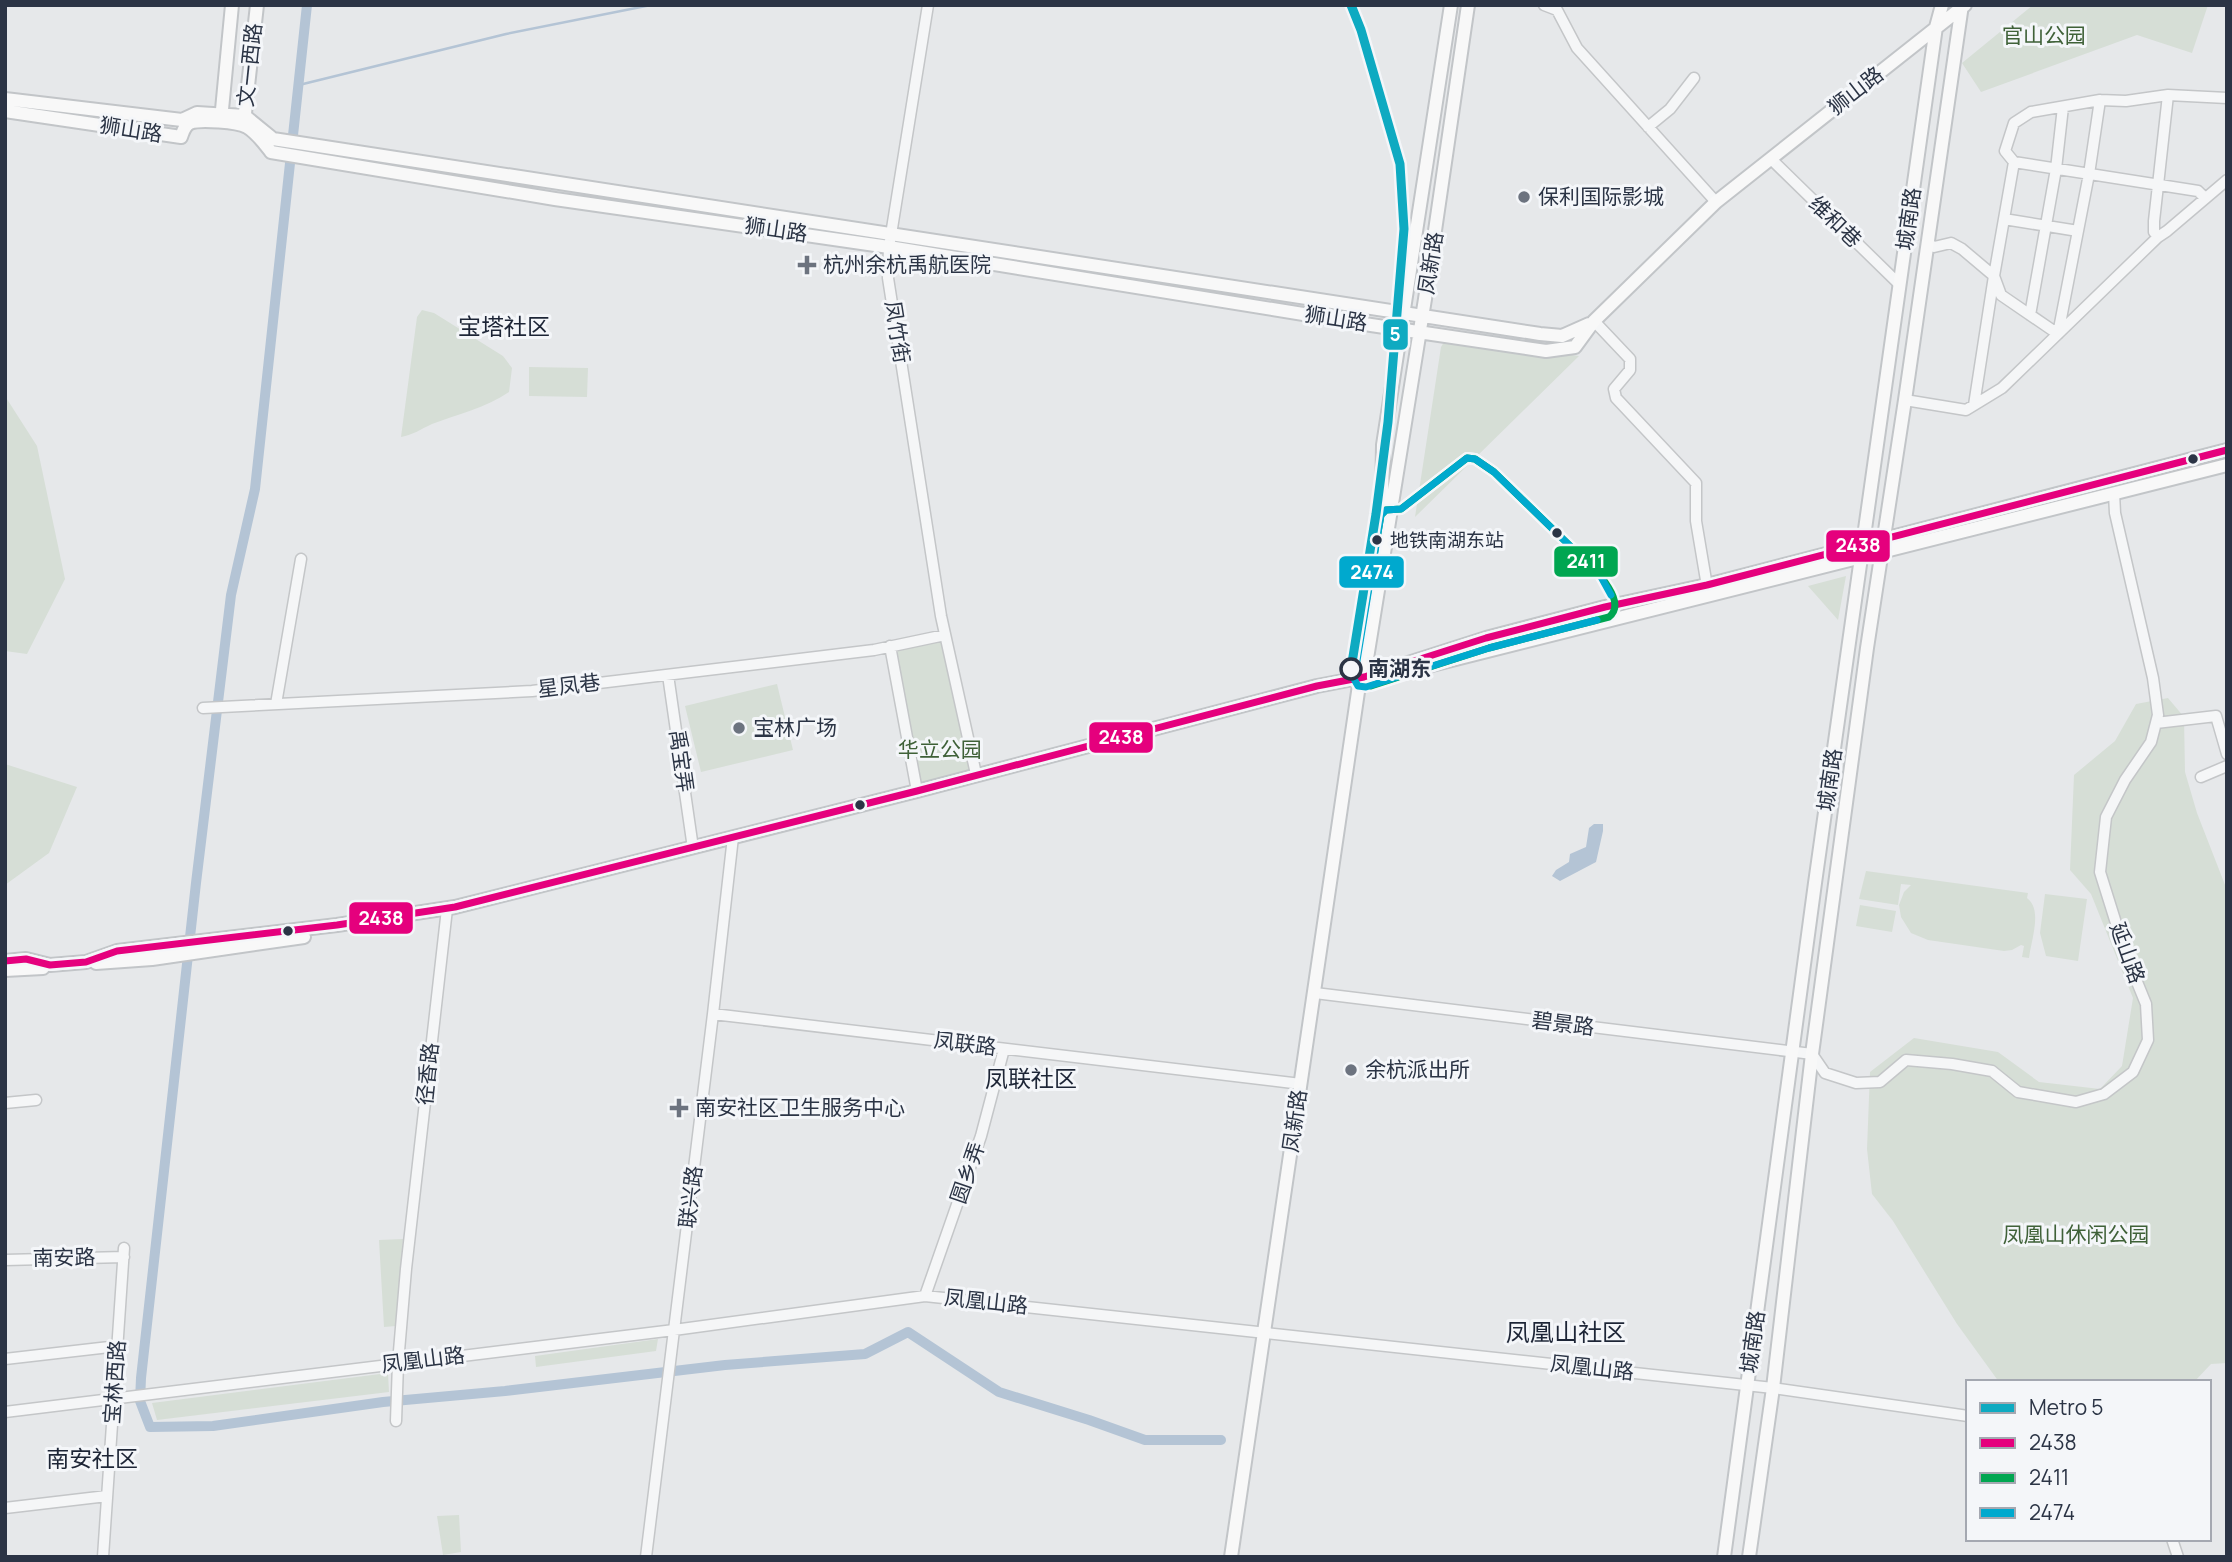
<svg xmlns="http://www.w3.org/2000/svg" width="2232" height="1562" font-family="Manrope,'Noto Sans SC',sans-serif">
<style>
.green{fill:#d6ded6}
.water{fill:#b4c4d5}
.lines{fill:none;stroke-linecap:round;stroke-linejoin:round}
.stream{stroke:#b4c4d5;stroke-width:2.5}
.canal{stroke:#b4c4d5;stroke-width:10}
.minor-casing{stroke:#c4c6c8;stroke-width:13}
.major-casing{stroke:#c2c5c8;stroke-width:16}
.minor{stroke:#f5f6f7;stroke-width:10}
.major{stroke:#f8f8f8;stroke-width:12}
.bus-1-casing{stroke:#f4f6f9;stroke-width:12}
.bus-2-casing{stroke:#f4f6f9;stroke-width:12}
.bus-3-casing{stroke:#f4f6f9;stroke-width:12}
.bus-1{stroke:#e5007d;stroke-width:7}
.bus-2{stroke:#00a651;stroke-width:7}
.bus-3{stroke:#00a9ce;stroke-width:7}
.metro-1-casing{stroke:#f4f6f9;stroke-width:14}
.metro-1{stroke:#0eaac1;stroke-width:9}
.poi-dot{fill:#6c737f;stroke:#f4f6f9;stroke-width:2.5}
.bus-dot{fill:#2b3445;stroke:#f4f6f9;stroke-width:2.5}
.stop-dot{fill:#f4f6f9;stroke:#2b3445;stroke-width:3.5}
.labels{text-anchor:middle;stroke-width:6;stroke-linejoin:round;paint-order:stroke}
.bus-label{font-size:19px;fill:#2b3445;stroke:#f4f6f9;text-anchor:start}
.park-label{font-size:21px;fill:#3f6138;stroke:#f4f6f9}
.street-label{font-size:21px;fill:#2b3445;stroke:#f4f6f9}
.poi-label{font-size:21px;fill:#2b3445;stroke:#f4f6f9;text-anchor:start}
.stop-label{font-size:21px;font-weight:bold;fill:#2b3445;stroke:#f4f6f9;text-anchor:start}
.neighbourhood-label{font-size:23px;fill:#1d2536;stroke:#f4f6f9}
.quarter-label{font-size:24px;fill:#1d2536;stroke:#f4f6f9}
.line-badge{stroke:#f4f6f9;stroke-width:2.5}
.badge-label{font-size:19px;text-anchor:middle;font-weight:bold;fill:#fff}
</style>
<rect width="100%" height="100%" fill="#e6e8ea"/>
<path class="green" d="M2033,5h175l-16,48 -55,-18 -156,57 -19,-29z
M422,310l12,3 69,43 9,12 -3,24c-23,16 -51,22 -77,32 -11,5 -19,11 -31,13l16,-120z
M1447,337l132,19 -164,161 26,-170z
M529,367l59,1 -1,29 -58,-1z
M5,396l32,50 28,133 -38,75 -22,-3z
M1846,576l-8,44 -30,-34z
M941,635l30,136 -51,15 -23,-136z
M777,684l16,66 -92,22 -16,-66z
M2168,698l16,19 1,55 12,41 30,77v473l-16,1 -17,18h-195l-42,-58 -64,-103 -21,-27 -5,-45 3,-77 44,-34 84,14 41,30 61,7 22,-23 11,-68 -42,-104 -21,-24 4,-95 41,-34 21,-37z
M5,764l72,23 -28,66 -44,32z
M1866,871l162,22 -1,5c16,12 4,42 2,60l-7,-1 2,-11 -3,-1 -9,5 -8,1 -76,-11 -17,-7 -10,-16 -2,-12 5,-13 7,-7 -10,-1 -3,21 -39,-6z
M2045,894l42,5 -9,62 -32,-5 -6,-23z
M1860,905l36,6 -4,21 -36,-6z
M403,1239l-7,87 -12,1 -5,-87z
M658,1339l-2,12 -120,16 -1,-11z
M388,1373l1,19 -232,28 -5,-17z
M459,1515l2,37 -18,3 -6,-39z"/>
<path class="water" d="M1594,824h9v7l-7,31 -36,19 -8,-5 4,-6 13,-8 1,-8 16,-7 3,-19z"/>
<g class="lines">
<path class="stream" d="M299,85l207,-51 145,-29"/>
<path class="canal" d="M307,5l-52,484 -24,106 -35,288 -55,495 -1,23 10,26 63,-1 170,-24 122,-11 220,-26 140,-11 43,-22 91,60 90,28 56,20h76"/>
<defs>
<path id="minor" d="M928,5l-39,242 -1,31 53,338 35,158
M1544,5l13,5 20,38 139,154
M2168,95l-42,6 -26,-1 -69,12 -17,11 -9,28 9,11 184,29 7,7
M1648,127l22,-18 24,-31
M1771,159l129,126
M2014,162l-20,114 7,19 57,39 31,-160 11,-74
M2004,219l74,12
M2158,237l-4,-5v-11l14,-126 59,3
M1927,243l7,4 17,-4 11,6 32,27 -20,129
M2030,315l26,-146 7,-62
M1594,321l36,38v11l-16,19 2,9 80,85v38l12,71
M1905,400l61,10 36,-22 156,-151 9,-6 60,-51
M890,646l27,145
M668,675l25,173
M276,704l25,-145
M203,708l329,-17 342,-41 71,-15
M2156,723l60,-7 11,38
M2201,777l26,-11
M1315,993l497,61 13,19 31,10 24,-1 26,-22 46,4 40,7 26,21 58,10 28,-8 29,-22 15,-32 -2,-36 -20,-49 -26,-83 6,-55 19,-37 26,-38 7,-27 -5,-37 -38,-165 -1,-20
M713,1014l588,70
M5,1103l31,-3
M5,1260l119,-3
M925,1296l56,-160 23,-87
M5,1359l113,-13
M5,1412l669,-82 251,-34 848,92 195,28
M396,1421l2,-58 8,-94 41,-360
M5,1508l102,-12
M2172,1539l6,18
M103,1557l21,-309
M646,1557l67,-543 20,-177"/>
<path id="major" d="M5,99l177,21 15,-7 48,3 28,23 1267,195 22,2 27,-12
M5,111l176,26c2,-5 3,-11 9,-14 10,-4 48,-1 57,4 10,6 17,16 24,25l284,47 334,48 482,78 175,26 29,-4 19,-26 122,-119 249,-197
M221,120l11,-115
M244,122l13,-117
M1372,574l10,-72 1,-57 68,-440
M1420,668l807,-203
M5,961l21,-2 24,6 36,-3 31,-11 220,-26 118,-18 462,-116 400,-105 47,-9 122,-39 119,-31 102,-22 520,-135
M96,963l56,-4 152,-22
M5,970l38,-2
M1231,1557l128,-872 5,-8 61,-378 43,-294
M1724,1557l91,-674 121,-856 6,-22
M1749,1557l24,-169 39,-334 55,-406 38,-248 57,-395"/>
</defs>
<use href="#minor" class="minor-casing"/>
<use href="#major" class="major-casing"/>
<use href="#minor" class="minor"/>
<use href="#major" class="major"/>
<defs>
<path id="bus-1" d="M5,961l21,-2 24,6 36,-3 31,-11 220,-26 118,-18 462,-116 400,-105 47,-9 122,-39 119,-31 102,-22 520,-135"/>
<path id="bus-2" d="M1355,668l26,-153 5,-5 15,-1 66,-51 8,1 19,13 106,103c9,12 23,31 9,42l-120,31 -118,38"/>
<path id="bus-3" d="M1597,620l-108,28 -123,39 -8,-1 -4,-7 27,-164 5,-5 15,-1 66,-51 8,1 19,13 106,103 11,20"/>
</defs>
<use href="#bus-1" class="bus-1-casing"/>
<use href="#bus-2" class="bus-2-casing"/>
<use href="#bus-3" class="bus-3-casing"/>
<use href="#bus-1" class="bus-1"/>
<use href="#bus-2" class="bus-2"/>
<use href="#bus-3" class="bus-3"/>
<defs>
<path id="metro-1" d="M1351,669l25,-155 12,-92 16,-193 -4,-65 -39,-134 -10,-25"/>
</defs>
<use href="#metro-1" class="metro-1-casing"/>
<use href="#metro-1" class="metro-1"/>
</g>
<g class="poi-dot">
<circle cx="1524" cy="197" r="7"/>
<path d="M803.5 254.5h7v7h7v7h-7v7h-7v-7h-7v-7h7z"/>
<circle cx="739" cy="728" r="7"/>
<circle cx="1351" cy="1070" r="7"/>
<path d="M675.5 1097.5h7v7h7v7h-7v7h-7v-7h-7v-7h7z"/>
</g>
<g class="bus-dot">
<circle cx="2193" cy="459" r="6"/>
<circle cx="1557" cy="533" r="6"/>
<circle cx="1377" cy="540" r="6"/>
<circle cx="860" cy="805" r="6"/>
<circle cx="288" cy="931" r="6"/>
</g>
<circle class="stop-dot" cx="1351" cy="669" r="10"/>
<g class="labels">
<g class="bus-label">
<text x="1390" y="547">地铁南湖东站</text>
</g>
<g class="park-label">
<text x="2044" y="43">官山公园</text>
<text x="940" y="757">华立公园</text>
<text x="2076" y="1242">凤凰山休闲公园</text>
</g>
<g class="street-label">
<text transform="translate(250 65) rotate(-84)" y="7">文一西路</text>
<text transform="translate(1856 91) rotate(-38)" y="7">狮山路</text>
<text transform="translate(131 130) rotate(9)" y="7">狮山路</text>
<text transform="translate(1909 219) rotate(-82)" y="7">城南路</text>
<text transform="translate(1835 222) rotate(44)" y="7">维和巷</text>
<text transform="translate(776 230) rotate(8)" y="7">狮山路</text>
<text transform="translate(1431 263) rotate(-81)" y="7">凤新路</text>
<text transform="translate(1336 319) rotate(9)" y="7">狮山路</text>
<text transform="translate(897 332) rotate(81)" y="7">凤竹街</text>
<text transform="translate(569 686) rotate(-7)" y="7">星凤巷</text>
<text transform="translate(681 761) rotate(82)" y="7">禹宝弄</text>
<text transform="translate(1830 780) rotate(-82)" y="7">城南路</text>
<text transform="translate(2127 953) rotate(70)" y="7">延山路</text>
<text transform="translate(1563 1024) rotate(7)" y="7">碧景路</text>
<text transform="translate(965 1044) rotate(7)" y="7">凤联路</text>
<text transform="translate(428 1074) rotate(-84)" y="7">径香路</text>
<text transform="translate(1295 1121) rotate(-82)" y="7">凤新路</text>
<text transform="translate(968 1173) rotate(-71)" y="7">圆乡弄</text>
<text transform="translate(691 1197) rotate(-83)" y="7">联兴路</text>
<text transform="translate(64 1258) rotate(-1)" y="7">南安路</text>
<text transform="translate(986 1302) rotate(6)" y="7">凤凰山路</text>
<text transform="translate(1753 1342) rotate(-82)" y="7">城南路</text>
<text transform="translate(423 1360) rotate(-7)" y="7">凤凰山路</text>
<text transform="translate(1592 1368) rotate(6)" y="7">凤凰山路</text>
<text transform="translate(115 1382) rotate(-86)" y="7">宝林西路</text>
</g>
<g class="poi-label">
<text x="1538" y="204">保利国际影城</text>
<text x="823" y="272">杭州余杭禹航医院</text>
<text x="753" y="735">宝林广场</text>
<text x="1365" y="1077">余杭派出所</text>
<text x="695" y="1115">南安社区卫生服务中心</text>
</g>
<g class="stop-label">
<text x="1368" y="676">南湖东</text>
</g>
<g class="neighbourhood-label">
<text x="504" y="335">宝塔社区</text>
<text x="1031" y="1087">凤联社区</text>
<text x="92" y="1467">南安社区</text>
</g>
<g class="quarter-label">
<text x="1566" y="1341">凤凰山社区</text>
</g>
</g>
<g class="line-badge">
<rect x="1382" y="318" width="27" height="33" rx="7" fill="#0eaac1"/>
<rect x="1825" y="529" width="66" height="34" rx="7" fill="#e5007d"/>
<rect x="1553" y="545" width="66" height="33" rx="7" fill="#00a651"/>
<rect x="1338" y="555" width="67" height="34" rx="7" fill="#00a9ce"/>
<rect x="1088" y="721" width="66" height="33" rx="7" fill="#e5007d"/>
<rect x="348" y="901" width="66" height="34" rx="7" fill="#e5007d"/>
</g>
<g class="badge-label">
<text x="1395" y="341">5</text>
<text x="1858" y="552">2438</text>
<text x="1586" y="568">2411</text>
<text x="1372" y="579">2474</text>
<text x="1121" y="744">2438</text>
<text x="381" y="925">2438</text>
</g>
<rect width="2232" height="1562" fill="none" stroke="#2b3445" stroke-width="14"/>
<rect x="1966" y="1380" width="245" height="161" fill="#f4f6f9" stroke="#a4a8b1" stroke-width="2"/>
<rect x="1980" y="1403" width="35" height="10" fill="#0eaac1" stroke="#a4a8b1" stroke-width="2"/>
<text x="2029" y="1415" font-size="21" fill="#2b3445">Metro 5</text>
<rect x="1980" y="1438" width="35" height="10" fill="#e5007d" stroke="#a4a8b1" stroke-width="2"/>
<text x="2029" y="1450" font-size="21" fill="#2b3445">2438</text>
<rect x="1980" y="1473" width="35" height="10" fill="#00a651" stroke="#a4a8b1" stroke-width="2"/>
<text x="2029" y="1485" font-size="21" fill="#2b3445">2411</text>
<rect x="1980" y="1508" width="35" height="10" fill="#00a9ce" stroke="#a4a8b1" stroke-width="2"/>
<text x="2029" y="1520" font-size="21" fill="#2b3445">2474</text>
</svg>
